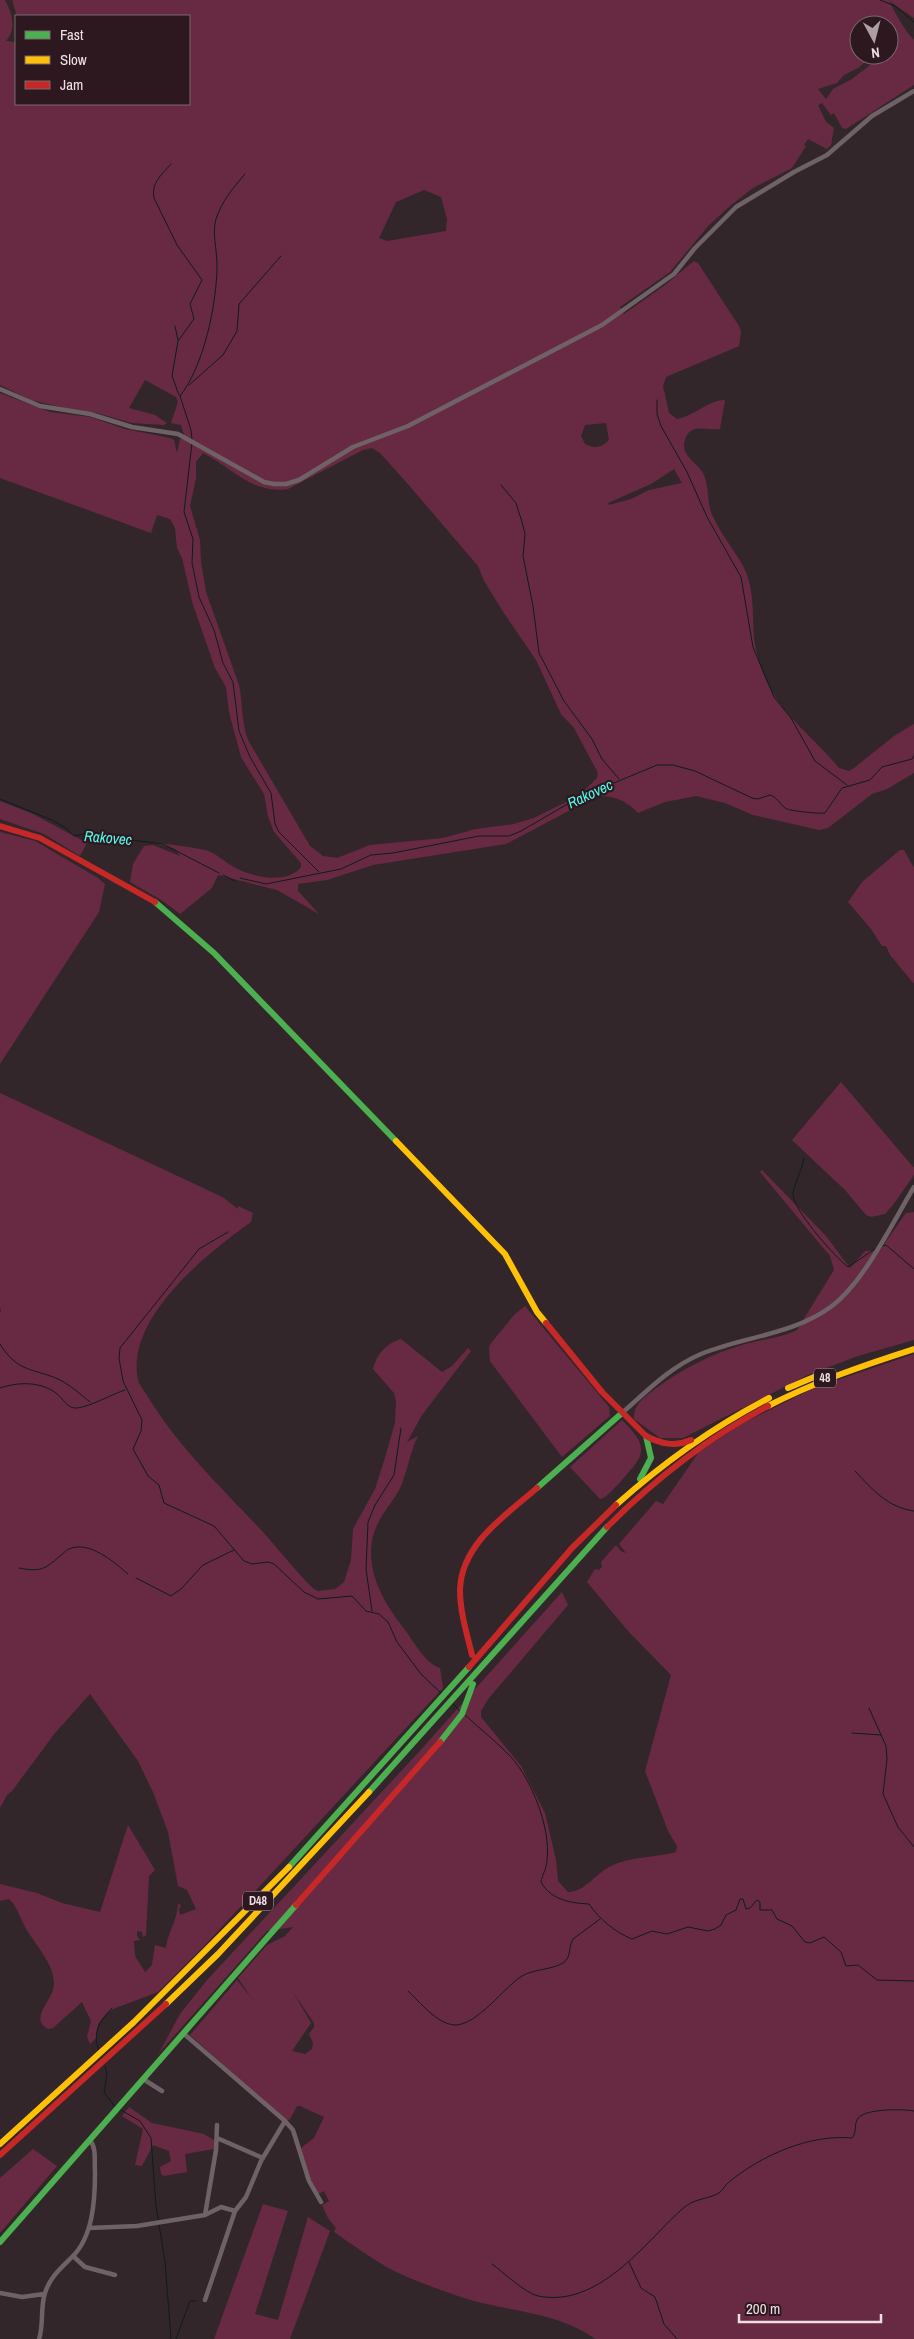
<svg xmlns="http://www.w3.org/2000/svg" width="914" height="2339" font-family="'Archivo Narrow',sans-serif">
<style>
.green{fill:#682a42;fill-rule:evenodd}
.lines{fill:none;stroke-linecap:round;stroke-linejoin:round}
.stream{stroke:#0f1c1b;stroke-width:1}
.street{stroke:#6e6266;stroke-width:4.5}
.fast{stroke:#4caf50;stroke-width:6}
.slow{stroke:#ffc107;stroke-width:6}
.jam{stroke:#c62828;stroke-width:6}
.labels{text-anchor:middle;stroke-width:4.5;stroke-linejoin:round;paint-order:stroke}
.shield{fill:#2d181f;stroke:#b4a3a8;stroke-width:1}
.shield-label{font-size:12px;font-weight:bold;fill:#eedfe3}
.water-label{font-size:15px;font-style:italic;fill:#52fbeb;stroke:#2d181f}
</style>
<rect width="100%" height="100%" fill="#32262a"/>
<path class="green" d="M0,0h5c7,13 12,29 1,41l10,1v62h173v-88h-172l-5,-16h902v18l-25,-17c7,13 15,29 25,39v45l-68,44 -4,-1 -8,-15 -3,2 -9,-12 -4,2 8,17 8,6 -3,17 -4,4 -19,-10 -4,6 2,1 -14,22 -39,20 -23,18 -21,19 -39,47 -50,35 4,7 41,-29 29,-24 4,2 41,63 2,6 -2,14 -73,31 -3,9 6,27 8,6c17,-3 32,-19 48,-19l-5,29c-11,2 -28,-6 -34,8 -8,19 11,24 18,38 5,12 3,25 7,37 7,18 21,35 31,52 13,24 10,47 12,74 2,17 8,35 16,50 17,31 46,52 69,80l10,3 5,-3 40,-32 20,-12v49l-27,16 -15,5 -44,34 -9,2 -66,-15 -28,-12 -29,-7 -31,6 -27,11c-11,-12 -27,-19 -43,-16l-89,47 -133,21 -46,15 -29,4v7l21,23 -42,-24 -59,-15 -6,13 -32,26 -17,-13 -33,-19 3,-18 11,-18 9,-1 27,11 -5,-7 -23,-7c18,3 36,4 53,8 9,2 19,11 27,16 17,10 54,20 69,1v-4l-27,-31 -6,-16 -4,-22 -23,-37 -12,-45 -3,-25 -11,-19 -22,-63 -11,-47 -5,-10 -2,-20 -5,-9 -13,-4 -6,18 -151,-55v-85l50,19 40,5 35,12 45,9 4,2 3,13 3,-14 5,-1 -4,-13 -10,-2 7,-21 -2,-5 -31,-17 -16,28 26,7 12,8 -3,2 -32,-2 -35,-10 -32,-5 -34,-8 -31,-15zM859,25h30v19l6,-4 3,3 -9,8v4h-6l-31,24 -19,10 -7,10 -8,-10 19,-6 7,-8 14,-7 16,-13h-15zM424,190l17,7 6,22 -1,12 -59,10 -8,-3 17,-36zM606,423l3,17c-7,8 -15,9 -24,4l-4,-8 4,-11zM372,448l8,5 27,30 71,83 6,15 20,32 32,47 25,54 13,14 24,45 -1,5 -10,10 -13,10 -40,20 -20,6 -38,5 -33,9 -73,7 -33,13 -14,-2 -13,-10 -62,-106c-7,-18 -5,-37 -9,-55l-33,-93 -5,-30 -1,-22 -10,-34 6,-28v-16l7,-9c28,14 50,42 85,36l75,-39zM674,469l8,14 -33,7 -18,9 -22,6 -1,-2 43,-19z
M0,801l33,13 54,29 -7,13 -36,-22 -44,-15z
M0,832l35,9 63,37 7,6 -6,28 -99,152z
M900,850h4l10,18v116l-24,-29 -4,-9h-4l-11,-17 -23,-27 14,-20z
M841,1082l73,86v7l-21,30 -8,9 -14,3 -5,-2 -21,-25 -53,-50z
M0,1093l199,93 25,12 14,11v-3l15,7 -2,9c-42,30 -121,92 -114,152 0,9 7,16 11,23 31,51 75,92 115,135 17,19 33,40 51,57l4,2 17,-2 9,-7 7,-22 2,-31 22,-40 9,-28 11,-38 1,-22 -2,-8 -21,-24c4,-16 13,-25 28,-30l41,33 10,-6 16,-18 3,3 -49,64 -15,27 11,-6c-8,16 -10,33 -17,50 -6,14 -18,25 -24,39 -17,38 5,76 28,105 9,12 20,33 35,38l3,20 -237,256 -48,48 -45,17 -7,5 -8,10 -2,14 -6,6 -3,-7 4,-16 -9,-19 -29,26 -5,1c-21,-12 8,-30 6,-47 -1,-19 -19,-38 -29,-55 -4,-8 -7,-16 -12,-24l-4,-4 -9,2v-17l37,9 25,10 38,9 28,-87 27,45 -6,6 -3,59 -3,2 -1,-5 -5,-1v5l3,4 -6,1 1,15 10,16 7,-7 3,-20 11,3c2,-17 11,-26 12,-44l3,1 -2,5 1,5 16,-6 -9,-19 -9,-4 -10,-54 -15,-40 -15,-31 -48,-67 -35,39 -43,58 -5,4 -7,13z
M762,1170l64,66 24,32 15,-17 15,-1 26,-37 8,-1v128l-56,16 -50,19 -125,63h-23l-26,-19c-1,-15 11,-22 21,-30 28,-21 57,-35 90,-45 18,-5 36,-6 52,-14l37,-60 -4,-14 -70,-84z
M525,1306l84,101 1,9 -48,41 -72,-96 -1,-14 3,-5 22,-27z
M914,1354v985h-319c-38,-28 -88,-27 -131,-41 -23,-8 -50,-17 -72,-28 -20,-11 -39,-25 -58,-38l2,-4 -8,-10 -6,-13 7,-4 -5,-10 -6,3 -8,-13 -9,-33 13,-10 10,-21 -24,-11h-3l-7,13 -4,2 -96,-86 47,-55 16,20 -15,-22 29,-33 18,-9 8,-9 -26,4 -108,122 21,-39 27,-34 210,-226 145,-162 6,13 -79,93 -8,13v6l40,49 24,47 11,47 2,21 10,11c17,0 28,-19 43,-26 20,-10 44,-8 65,-14l1,-6 -9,-15 -23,-60 26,-96 -43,-44 -41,-49 8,-13 4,1 3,-3 -1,-5 15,-17 5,6 5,2 -7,-9 37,-43 7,3 36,-52 44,-29 71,-35zM293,1992l21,31v4l-5,7 4,9 -1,6 -7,5 -13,-3 19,-28z
M622,1420c28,28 23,34 -1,61 -6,6 -13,16 -21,18l-30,-32z
M129,2107l23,16 52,11 10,6v9l-29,5 2,18 -23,4 -3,-2 -1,-7 11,-6 -2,-10 -16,-6 -11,21 -7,-1 8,-36 -21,-13z
M33,2149l24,17 -57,67v-55z
M263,2204l25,7 -33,103 23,6 30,-103 22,14 -40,108h-76z"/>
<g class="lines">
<path class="stream" d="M880,0l15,6 19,16
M171,164c-9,10 -20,19 -17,34l23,47 25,35 -12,24 4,15 -16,22 -6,35 7,19
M175,326l3,14
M189,385l34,-30 14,-24 2,-27 42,-48
M657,400v14l4,12 26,46 20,45 34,60 12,70 21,50 17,21 24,43 32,24
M192,439l-1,-9 -11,-34c24,-30 37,-93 37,-131 0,-15 -5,-32 -1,-46 6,-18 17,-31 29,-45
M192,443l-8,69 9,27 -1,24 7,34 15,33 9,33 10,19 6,49 11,26 21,36 4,31 4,8 40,40
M501,485l15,18 6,19 3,12 -2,22 10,50 6,47 25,48 28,38 10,20 17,20
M0,799l52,21 14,8 8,8 10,-2 79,10 56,29
M223,875l12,6
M240,878l26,6 75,-15 30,-14 22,-2 86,-17h30l12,-5 57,-33 79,-33h16l22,6 57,27 6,1 12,-4c7,2 10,9 15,13 3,3 36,6 40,5l17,-25 28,-8 12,-13 30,-8 2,-4
M804,1158c-2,12 -8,22 -11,34 -3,15 42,65 55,75l27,-18
M228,1232l-29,17 -79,99 -1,10 4,23 19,39 -1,11 -8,18 15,27 11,9 5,18 50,23 30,35 8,3 16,-2 6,2 30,28 14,7 34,-3 14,15 13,3 9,8 9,20 24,32 21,20
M882,1246l4,-1 28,24
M0,1309v3
M0,1344c18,29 33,24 58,35 11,5 22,15 32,23
M0,1388c18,-6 39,-7 56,5 7,5 11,16 21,15 15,-2 33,-13 48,-18
M855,1471c18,19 32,36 59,40
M19,1568c21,4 25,2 41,-12 3,-2 6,-6 9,-7 20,-9 45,13 59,25
M136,1578l35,18 11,-8 21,-23 31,-15
M372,1611l-6,-42 2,-47 7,-17 19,-30 7,-47
M452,1703l8,8
M869,1708l17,38 1,13 -4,35 15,33 16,20
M465,1715c15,14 32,27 46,42 21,23 40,72 36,103 0,8 -5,15 -6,22 10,18 29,21 48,22 10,15 26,28 43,35l20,-8 15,3 21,-7 20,4 7,-2 6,-4 5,-10 10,-5 4,-11h3l3,10 4,-1 7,-8 3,2v8h12l5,9 15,7 13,16 5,1 14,-6 17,15 5,14 12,-1 19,15 37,1
M852,1733l29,2
M408,1991c13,12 28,32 46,34 23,1 50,-38 68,-49 12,-7 29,-6 41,-13 9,-6 5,-16 10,-24l27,-20
M99,2051c-7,-19 0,-29 13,-43
M105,2066l2,8 -3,18 11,15
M119,2109l21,12 11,17 5,68 9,55 6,78
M629,2262l12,26 14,9 9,27 13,15
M492,2264c11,8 33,29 46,32 60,12 105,-51 143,-86 14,-13 26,-10 38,-17 4,-3 6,-8 10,-11 33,-27 81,-48 123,-44 5,-6 2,-12 5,-18 5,-12 46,-11 57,-9
M176,2339l14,-38h6"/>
<path class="street" d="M0,389l40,17 50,8 42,13 46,7 86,48 10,2h12l13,-4 54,-33 55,-21 194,-101 72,-51 21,-26 41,-41 58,-35 33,-17 45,-39 42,-25
M622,1413c25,-22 48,-46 79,-59 44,-18 92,-19 131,-48 32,-24 61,-84 82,-119
M183,2033l102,88 -24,40 -15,36 -11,14 -30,89
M143,2079l19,12
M285,2121l8,9 16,51 12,21
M217,2138l46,20
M205,2215l16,-8 14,4
M89,2228l48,-2 68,-11 11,-65 1,-25
M73,2256l12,11 30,8
M0,2293l22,4 22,-3
M39,2339c5,-15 1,-31 6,-46 5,-16 16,-25 27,-36 21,-20 23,-57 23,-84 -1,-11 2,-24 -5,-33"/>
<path class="fast" d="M155,902l59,51 182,188
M640,1479l11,-21 -5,-22
M537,1488l85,-75
M440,1742l22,-28 11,-30
M369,1792l238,-265
M289,1867l180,-200
M0,2242l296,-337"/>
<path class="slow" d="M396,1141l109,113 32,58 9,11
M788,1388l38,-16
M768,1406c47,-24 96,-41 146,-57
M616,1505c47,-42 97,-78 153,-107
M166,2004l52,-50 151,-162
M0,2144l134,-122 155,-155"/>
<path class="jam" d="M0,826l40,12 115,64
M546,1323l56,69 44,44
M646,1436c15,8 29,11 45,4
M607,1527c47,-47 102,-90 161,-121
M472,1655c-5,-21 -12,-43 -12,-65 1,-46 46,-75 77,-102
M469,1667l103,-119 44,-43
M296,1905l144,-163
M0,2155l166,-151"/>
</g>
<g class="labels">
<g class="shield">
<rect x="814" y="1368.5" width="22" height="19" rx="4"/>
<rect x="243" y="1891.5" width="30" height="19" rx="4"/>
</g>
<g class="shield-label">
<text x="825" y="1382">48</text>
<text x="258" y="1905">D48</text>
</g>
<g class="water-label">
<text transform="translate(590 794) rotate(-25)" y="5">Rakovec</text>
<text transform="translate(108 838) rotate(5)" y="5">Rakovec</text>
</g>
</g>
<rect x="15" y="15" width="175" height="90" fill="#2d181f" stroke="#7a686d"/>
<rect x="25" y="31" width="25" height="8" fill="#4caf50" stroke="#7a686d"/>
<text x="60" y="40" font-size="15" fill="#eedfe3">Fast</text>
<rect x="25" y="56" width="25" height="8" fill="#ffc107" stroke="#7a686d"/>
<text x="60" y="65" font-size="15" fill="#eedfe3">Slow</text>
<rect x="25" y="81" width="25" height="8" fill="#c62828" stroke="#7a686d"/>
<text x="60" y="90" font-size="15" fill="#eedfe3">Jam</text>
<g transform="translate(874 40) rotate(173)"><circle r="24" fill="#2d181f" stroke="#7a686d"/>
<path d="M0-4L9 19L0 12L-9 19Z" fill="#ac9ea2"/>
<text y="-8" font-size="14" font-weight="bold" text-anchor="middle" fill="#eedfe3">N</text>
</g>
<path d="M739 2314v8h142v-8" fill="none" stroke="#eedfe3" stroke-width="2.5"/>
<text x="746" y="2314" font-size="15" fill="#eedfe3" stroke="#2d181f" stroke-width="4" paint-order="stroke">200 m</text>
</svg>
